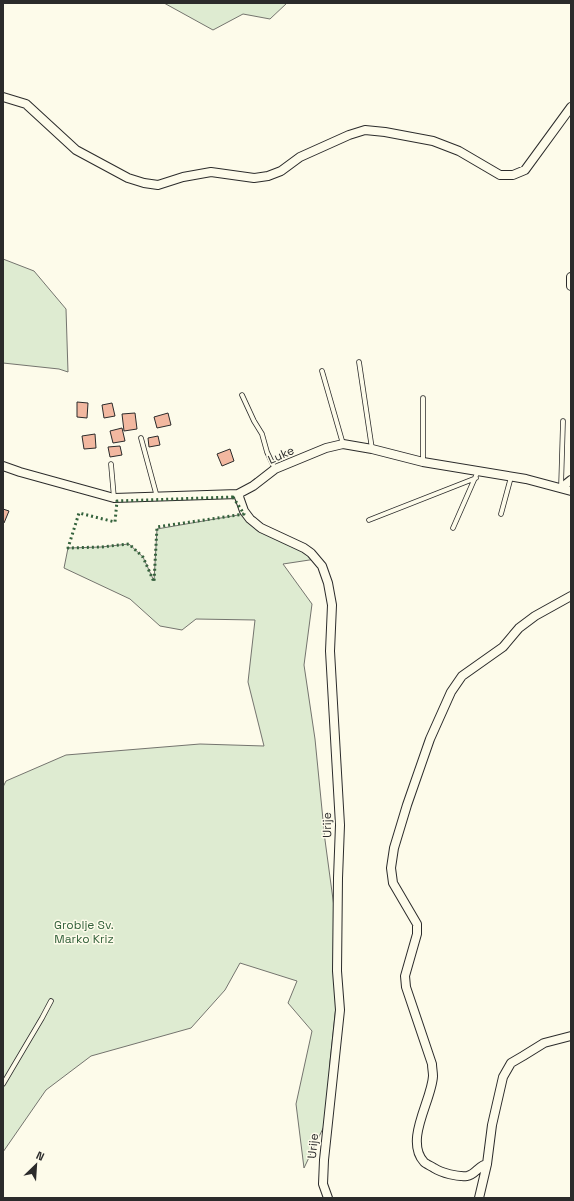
<svg xmlns="http://www.w3.org/2000/svg" width="574" height="1201" font-family="'Space Grotesk',sans-serif">
<style>
.green{fill:#deebd1;stroke:#74746e}
.building{fill:#f2b8a0;stroke:#2b2b2b}
.lines{fill:none;stroke-linecap:round;stroke-linejoin:round}
.service-casing{stroke:#2b2b2b;stroke-width:5.5}
.minor-casing{stroke:#2b2b2b;stroke-width:10}
.service{stroke:#fdfbea;stroke-width:4}
.minor{stroke:#fdfbea;stroke-width:8}
.hedge{stroke:#34623c;stroke-width:3;stroke-dasharray:2 3;stroke-linecap:butt}
.labels{text-anchor:middle;stroke-width:3;stroke-linejoin:round;paint-order:stroke}
.street-label{font-size:12px;fill:#2b2b2b;stroke:#fdfbea}
.park-label{font-size:12px;fill:#34623c;stroke:#fdfbea}
</style>
<rect width="100%" height="100%" fill="#fdfbea"/>
<path class="green" d="M164,3h123l-17,16 -27,-5 -30,16z
M3,259l31,12 32,38 2,63 -9,-3 -56,-6z
M244,514l72,45 -33,5 29,40 -8,61 11,74 10,101 16,119 -11,103 -2,56 -24,50 -8,-64 16,-73 -24,-28 9,-22 -57,-18 -15,27 -34,38 -100,28 -45,34 -43,62v-365l3,-6 60,-26 134,-11 64,2 -16,-64 7,-62 -59,-1 -14,11 -22,-4 -30,-27 -66,-31 4,-20 33,-1 28,-3 14,13 11,24 3,-52z"/>
<path class="building" d="M77,402l11,1 -1,15 -10,-1z
M112,403l3,13 -11,2 -2,-13z
M135,413l2,16 -13,2 -2,-17z
M168,413l3,12 -14,3 -3,-11z
M122,428l3,13 -12,2 -3,-12z
M95,434l1,14 -12,1 -2,-13z
M158,436l2,9 -11,2 -1,-9z
M120,446l2,9 -12,2 -2,-10z
M230,449l4,12 -12,5 -5,-12z
M3,509l6,2 -5,12 -1,-1z"/>
<g class="lines">
<defs>
<path id="service" d="M359,362l13,87
M322,371l21,73
M242,395l12,26 8,13 5,18 8,17
M141,438l16,59
M423,462v-64
M111,464l3,34
M561,488l2,-67
M501,514l10,-37
M369,520l107,-42
M453,528l25,-57
M3,1084l39,-66 9,-17"/>
<path id="minor" d="M3,97l23,7 50,46 52,28 16,5 14,2 25,-8 28,-5 43,6 14,-2 13,-5 19,-14 49,-22 16,-5 20,2 48,9 26,10 41,24h13l12,-5 46,-63
M571,277v9
M3,466l17,6 94,26 124,-4 15,-8 22,-17 51,-21 17,-4 29,5 51,13 103,17 45,12
M561,488l10,-8
M238,494l6,17 6,8 11,9 43,20 7,5 11,13 6,17 4,22 -2,46 10,174 -2,53 -1,93 3,39 -16,150 -1,24 5,14
M487,1164c-8,1 -12,11 -20,12 -10,1 -25,-3 -33,-8 -3,-2 -8,-4 -10,-6 -20,-22 8,-62 9,-86 0,-4 -1,-8 -1,-12l-26,-77 -1,-11 12,-42v-10l-24,-41 -2,-15 3,-20 13,-43 23,-66 21,-47 11,-16 41,-29 16,-19 16,-12 36,-20
M479,1198l8,-34 5,-39 11,-48 8,-14 12,-7 21,-13 27,-7"/>
</defs>
<use href="#service" class="service-casing"/>
<use href="#minor" class="minor-casing"/>
<use href="#service" class="service"/>
<use href="#minor" class="minor"/>
<path class="hedge" d="M233,497l11,17 -87,13 -3,55 -11,-25 -14,-13 -28,3 -33,1 11,-35 36,9 2,-21z"/>
</g>
<g class="labels">
<g class="street-label">
<text transform="translate(281 455) rotate(-24)" y="4">Luke</text>
<text transform="translate(327 825) rotate(-91)" y="4">Urije</text>
<text transform="translate(313 1146) rotate(-85)" y="4">Urije</text>
</g>
<g class="park-label">
<text x="84" y="929">Groblje Sv.<tspan x="84" dy="14">Marko Kriz</tspan></text>
</g>
</g>
<rect width="574" height="1201" fill="none" stroke="#2b2b2b" stroke-width="8"/>
<g transform="translate(36 1165) rotate(25)" stroke="#fdfbea" stroke-width="3" paint-order="stroke">
<path d="M0-3L7 15L0 10L-7 15Z" fill="#2b2b2b"/>
<text y="-6" font-size="11" font-weight="bold" text-anchor="middle" fill="#2b2b2b">N</text>
</g>
</svg>
